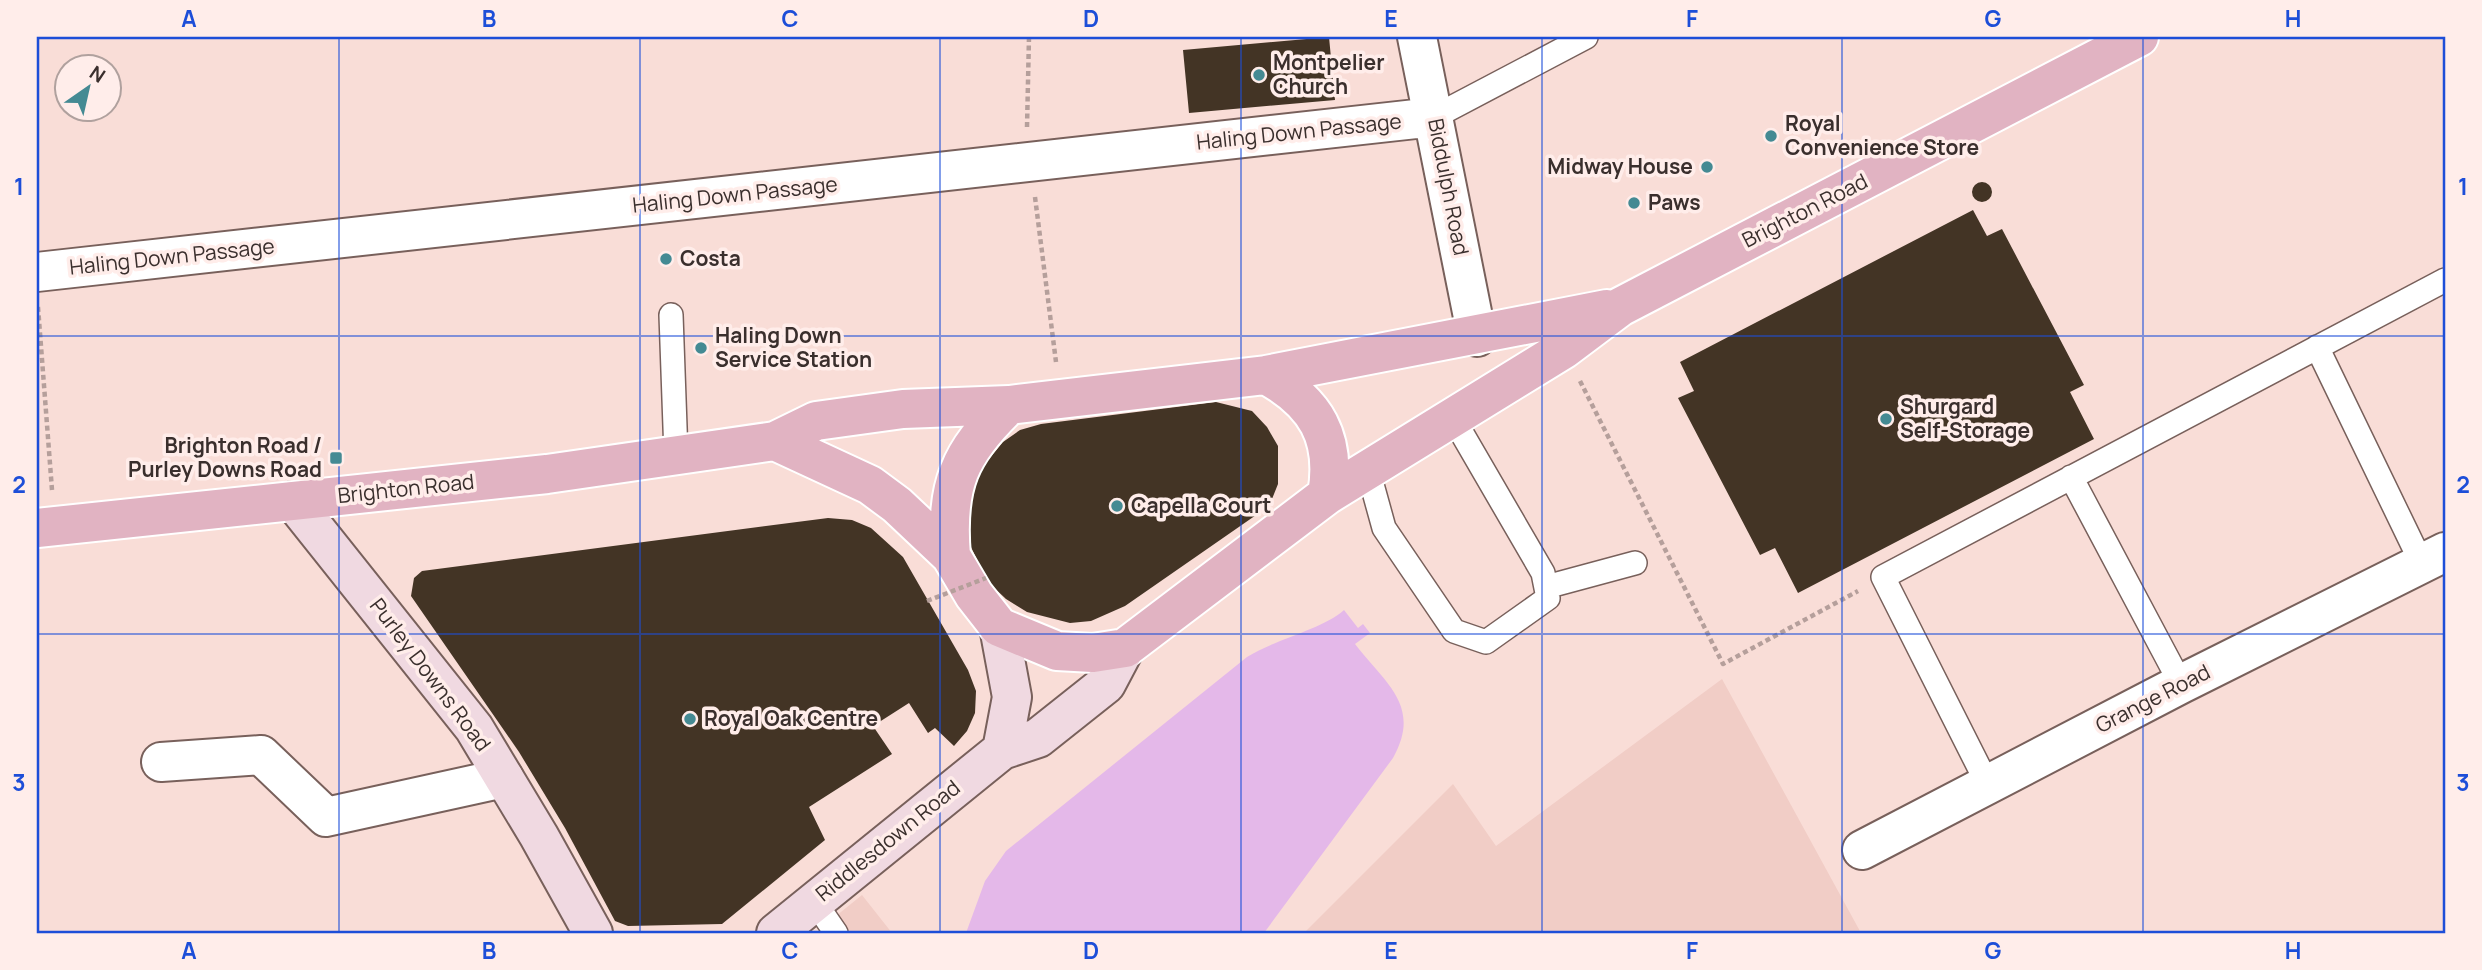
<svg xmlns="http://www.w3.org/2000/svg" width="2482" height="970" font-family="Manrope,sans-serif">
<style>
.built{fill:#f1cdc6}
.water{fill:#e4b8e9}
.building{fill:#433425}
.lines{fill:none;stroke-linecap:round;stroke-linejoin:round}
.lane-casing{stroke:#78605b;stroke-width:26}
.street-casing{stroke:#78605b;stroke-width:42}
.secondary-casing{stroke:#78605b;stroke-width:42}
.primary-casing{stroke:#fff;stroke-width:42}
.path{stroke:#b59f9b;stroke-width:4.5;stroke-dasharray:5 3.5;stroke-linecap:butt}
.lane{stroke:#fff;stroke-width:23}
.street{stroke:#fff;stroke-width:38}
.secondary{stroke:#f0d9e1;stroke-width:38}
.primary{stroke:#e1b3c2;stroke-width:38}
.path-bridge{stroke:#b59f9b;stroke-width:4.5;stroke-dasharray:5 3.5;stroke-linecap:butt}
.grid{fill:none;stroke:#1d4ed8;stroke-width:2;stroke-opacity:0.55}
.poi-dot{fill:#448a93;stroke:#ffedea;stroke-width:2.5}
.labels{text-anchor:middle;stroke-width:7;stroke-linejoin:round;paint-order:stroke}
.poi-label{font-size:21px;font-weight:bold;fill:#3a2f2d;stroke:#ffedea;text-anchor:start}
.street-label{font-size:21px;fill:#3a2f2d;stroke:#ffedea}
.neatline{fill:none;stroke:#1d4ed8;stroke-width:2.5}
.grid-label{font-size:23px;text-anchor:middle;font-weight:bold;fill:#1d4ed8}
</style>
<rect width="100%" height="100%" fill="#f9ddd7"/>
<path class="built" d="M1722,679l139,254h-557l149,-149 43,62z
M862,895l30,38h-77z"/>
<path class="water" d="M1344,610l14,18 5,-4 7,9 -15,11c31,40 67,62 38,114l-129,175h-298l19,-52 21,-30 241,-194c29,-18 76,-28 97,-47z"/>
<path class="building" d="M1329,37l6,63 -146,13 -6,-63z
M1972 192a10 10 0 1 1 20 0a10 10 0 1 1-20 0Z
M1973,210l14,26 15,-7 82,156 -14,7 24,47 -296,154 -23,-45 -15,7 -82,-157 16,-7 -14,-29z
M1216,402l36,9 15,16 11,19v38l-6,15 -13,14 -134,93 -34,15 -21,2 -43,-11 -21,-13 -18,-17 -20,-41v-21l7,-44 28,-34 17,-12 21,-6z
M828,518l24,2 19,8 32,29 65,113 8,21 -1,22 -8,18 -13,15 -19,-18 -7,5 -19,-30 -36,23 19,28 -83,53 16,33 -103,84 -94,2 -13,-5 -50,-93 -46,-76 -108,-156 3,-18 8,-7z"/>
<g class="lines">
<defs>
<path id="lane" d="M1434,117l152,-80
M671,315l5,140
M2317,347l105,217
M1368,470l16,58 70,103 32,11 62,-44 -5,-25 -90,-155
M2071,477l110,207
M1546,587l89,-24
M1988,785l-105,-208 562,-297
M814,901l22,32"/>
<path id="street" d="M1417,37l60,300
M37,272l1397,-155
M161,762l100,-7 65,62 178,-39
M1862,850l319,-166 264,-132"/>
<path id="secondary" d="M293,501l181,227 65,108 54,97
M999,627l13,70 -10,53
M776,933l226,-183 36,-12 68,-54 19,-36"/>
<path id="primary" d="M1266,375c50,27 71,63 61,120
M775,441l95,44 27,20 54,51 23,39 25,32 58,24 36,2 32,-5 202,-153 237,-146 56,-42 519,-270
M37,528l510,-54 228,-33 41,-20 87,-12 106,-4 257,-30 341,-66
M951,556c-6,-71 8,-103 58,-151"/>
</defs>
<use href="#lane" class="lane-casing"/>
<use href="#street" class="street-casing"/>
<use href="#secondary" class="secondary-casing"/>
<use href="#primary" class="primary-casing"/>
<path class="path" d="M1027,127l2,-90
M1035,197l21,165
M38,307l14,183
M1580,381l143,283 135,-73"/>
<use href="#lane" class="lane"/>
<use href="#street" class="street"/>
<use href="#secondary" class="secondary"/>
<use href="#primary" class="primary"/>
<path class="path-bridge" d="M927,601l59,-23"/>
</g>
<path class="grid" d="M339,37v896M640,37v896M940,37v896M1241,37v896M1542,37v896M1842,37v896M2143,37v896M37,336h2408M37,634h2408"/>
<g class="poi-dot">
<circle cx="1259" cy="75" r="7"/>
<circle cx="1771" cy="136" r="7"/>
<circle cx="1707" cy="167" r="7"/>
<circle cx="1634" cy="203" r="7"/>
<circle cx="666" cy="259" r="7"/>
<circle cx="701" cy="348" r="7"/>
<circle cx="1886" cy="419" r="7"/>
<rect x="329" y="451" width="14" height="14" rx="3.5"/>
<circle cx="1117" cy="506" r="7"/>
<circle cx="690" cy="719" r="7"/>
</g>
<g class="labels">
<g class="poi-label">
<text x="1273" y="70">Montpelier<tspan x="1273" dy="24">Church</tspan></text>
<text x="1785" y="131">Royal<tspan x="1785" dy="24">Convenience Store</tspan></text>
<text x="1693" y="174" text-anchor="end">Midway House</text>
<text x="1648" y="210">Paws</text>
<text x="680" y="266">Costa</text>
<text x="715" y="343">Haling Down<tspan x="715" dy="24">Service Station</tspan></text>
<text x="1900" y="414">Shurgard<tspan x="1900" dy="24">Self-Storage</tspan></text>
<text x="322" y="453" text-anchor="end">Brighton Road /<tspan x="322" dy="24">Purley Downs Road</tspan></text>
<text x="1131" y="513">Capella Court</text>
<text x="704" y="726">Royal Oak Centre</text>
</g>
<g class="street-label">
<text transform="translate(1299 132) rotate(-6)" y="7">Haling Down Passage</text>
<text transform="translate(1448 187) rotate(79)" y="7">Biddulph Road</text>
<text transform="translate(735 195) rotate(-6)" y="7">Haling Down Passage</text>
<text transform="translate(1805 211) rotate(-27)" y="7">Brighton Road</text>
<text transform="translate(172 257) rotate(-6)" y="7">Haling Down Passage</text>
<text transform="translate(406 489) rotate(-6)" y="7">Brighton Road</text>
<text transform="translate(430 675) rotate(53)" y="7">Purley Downs Road</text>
<text transform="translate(2153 699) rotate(-27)" y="7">Grange Road</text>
<text transform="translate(888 841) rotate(-39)" y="7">Riddlesdown Road</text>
</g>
</g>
<rect width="2482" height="970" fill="none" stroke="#ffedea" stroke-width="77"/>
<g transform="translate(88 88) rotate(34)"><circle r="33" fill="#ffedea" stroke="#b0a19e" stroke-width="2"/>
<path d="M0-5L12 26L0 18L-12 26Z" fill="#448a93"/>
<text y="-10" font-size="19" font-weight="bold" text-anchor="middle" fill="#3a2f2d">N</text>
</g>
<rect x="38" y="38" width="2406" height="894" class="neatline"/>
<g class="grid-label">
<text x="189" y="27">A</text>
<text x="489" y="27">B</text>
<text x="790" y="27">C</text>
<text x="1091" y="27">D</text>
<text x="1391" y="27">E</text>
<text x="1692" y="27">F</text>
<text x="1993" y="27">G</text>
<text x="2293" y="27">H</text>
<text x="19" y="195">1</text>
<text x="2463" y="195">1</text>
<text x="19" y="493">2</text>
<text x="2463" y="493">2</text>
<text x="19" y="791">3</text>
<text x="2463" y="791">3</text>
<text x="189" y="959">A</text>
<text x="489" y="959">B</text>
<text x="790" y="959">C</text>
<text x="1091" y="959">D</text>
<text x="1391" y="959">E</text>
<text x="1692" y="959">F</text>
<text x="1993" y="959">G</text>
<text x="2293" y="959">H</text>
</g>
</svg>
